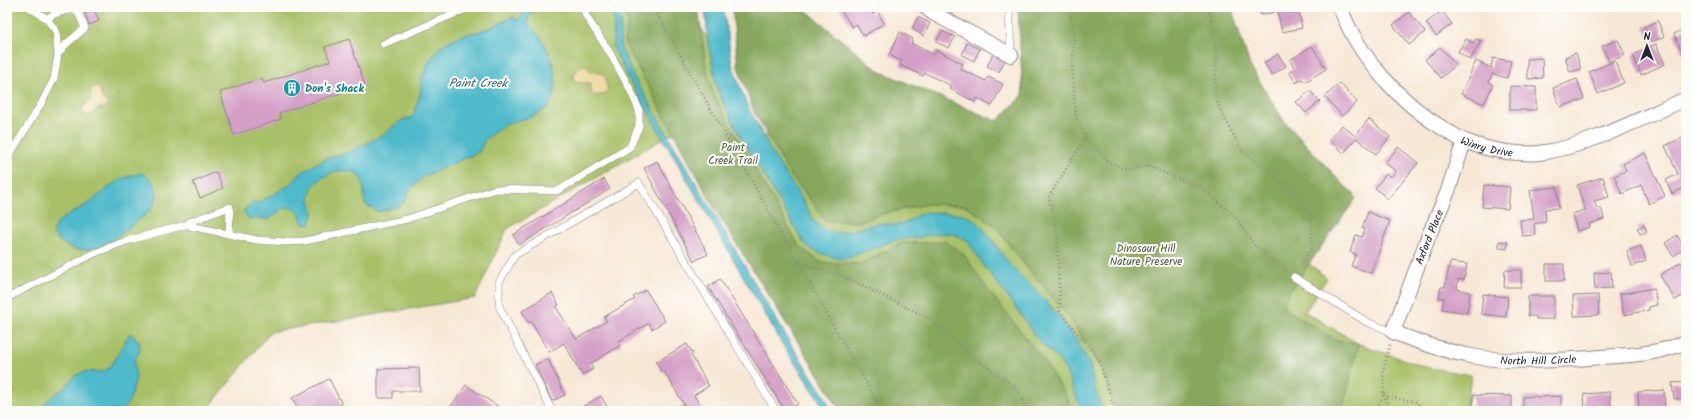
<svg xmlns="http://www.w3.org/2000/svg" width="1693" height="418" font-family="Kalam,sans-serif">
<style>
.green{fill:#a8c167;stroke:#657251}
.forest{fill:#86a75c;stroke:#54644c}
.sand{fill:#eeda9e;stroke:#887e6c}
.water{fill:#4fbacb;stroke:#386e83}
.building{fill:#d5a0c8}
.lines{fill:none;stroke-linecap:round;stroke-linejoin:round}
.service-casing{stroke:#8c8588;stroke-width:8}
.minor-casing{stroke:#8c8588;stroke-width:16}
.path{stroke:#8c8588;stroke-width:2.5;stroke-dasharray:1 3;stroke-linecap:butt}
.service{stroke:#fff;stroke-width:7}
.minor{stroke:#fff;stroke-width:14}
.labels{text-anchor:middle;stroke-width:4;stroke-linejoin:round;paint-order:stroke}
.culture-label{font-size:11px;font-weight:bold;fill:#0d838f;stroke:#fdfcf7;text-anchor:start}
.street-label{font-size:11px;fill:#22223b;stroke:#fdfcf7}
.park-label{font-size:11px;fill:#515a4a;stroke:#fdfcf7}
.water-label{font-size:12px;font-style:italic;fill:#345f75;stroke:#fdfcf7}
</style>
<rect width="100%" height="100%" fill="#fdfcf7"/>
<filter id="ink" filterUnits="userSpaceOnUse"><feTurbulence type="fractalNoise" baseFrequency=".025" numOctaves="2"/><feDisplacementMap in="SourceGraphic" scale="8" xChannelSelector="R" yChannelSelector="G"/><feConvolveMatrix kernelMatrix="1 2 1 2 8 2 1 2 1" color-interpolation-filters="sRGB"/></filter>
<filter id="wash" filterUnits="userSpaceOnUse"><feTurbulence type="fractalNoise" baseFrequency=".012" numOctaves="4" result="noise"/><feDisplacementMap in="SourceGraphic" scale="16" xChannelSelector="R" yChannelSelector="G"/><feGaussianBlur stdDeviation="0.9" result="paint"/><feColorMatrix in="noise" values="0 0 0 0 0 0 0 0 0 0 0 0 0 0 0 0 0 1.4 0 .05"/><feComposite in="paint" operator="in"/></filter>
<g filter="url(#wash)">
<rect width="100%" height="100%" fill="#f7e8d5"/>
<path class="green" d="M7,7h682l75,129 262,16 -8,-145h213l19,59 33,54 45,51 27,24 -52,64 24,19 -22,34 54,32 66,23 46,8 -5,36h-626l-162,-281 -171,99 -32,69 -205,34 -64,79h-199z"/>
<path class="forest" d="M619,7h79l8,60 8,29 85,150 21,16 40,2 42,-21 44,-1 17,11 22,33 59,75 21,33 8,17h-232l-125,-200 -92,-169 4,-20z
M732,7h70l77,64 118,50 26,-26 -5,-88h213l19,59 33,54 73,78 -65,91 -9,17 37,24 18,10 22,4 -17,67h-225l-19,-50 -32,-48 -43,-50 -28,-37 -29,-20 -38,-2 -42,9 -27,9 -34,-1 -16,-23 -19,-23 -36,-63 -16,-45z"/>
<path class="sand" d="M585,65l6,7 10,1 4,3 3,14c-4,5 -8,6 -14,5l-3,-2 -1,-10h-13l-3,-4v-5l7,-8z
M97,86l3,4 2,8 6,6 -2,3 -9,2 -6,6 -5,1 -4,-5 2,-6 6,-4 1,-12 3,-2z"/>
<path class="water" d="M529,7h10l-11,11v6c17,13 31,46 27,67 -1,6 -5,12 -7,17l-20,10 -16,4 -16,8 -12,11 -5,11 -56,25 -14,14 -5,11 -3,3 -22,7 -14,-8c-2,-9 1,-21 -7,-29 -12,-12 -41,1 -47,15 -4,8 2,16 2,24 0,2 -2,6 -2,9l-8,1 -4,-11 -9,-6 -8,2 -12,10h-21l-6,-8 8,-7 9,-2 28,-16 12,-12 15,-10 15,-7 20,-5 34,-18 18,-14 11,-3 8,-26v-11l9,-20 10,-13 17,-10 33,-9 23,-11 5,3z
M598,7l17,1 6,10 -1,28 15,33 155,264 34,52 8,16h-7l-7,-13 -34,-51 -154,-266 -17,-34 1,-27 -4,-8z
M705,7h18l9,57 14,39 26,50 28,43 14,25 12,10 10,2 18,-3 23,-7 19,2 11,-3 9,-6 10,-4 35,2 13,5 12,13 24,33 39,39 28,37 12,22 6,26 8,22h-21l-17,-42 -7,-10 -22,-21 -12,-19 -42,-56 -15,-23 -16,-7 -19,1 -16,4 -24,3 -43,17 -9,1 -24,-7 -8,-5 -5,-6 -63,-105 -22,-44 -10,-50z
M141,173c12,5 19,16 14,29 -2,8 -13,15 -19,20 -24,20 -55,44 -82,13v-7l6,-8 29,-17 31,-24z
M130,333l9,8 1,10 -6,10 2,17 -6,22 -8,11h-81c6,-13 11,-14 22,-22 7,-6 10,-15 21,-17 7,-1 17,1 22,-2 9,-6 17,-27 24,-37z"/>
<g id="blocks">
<path class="building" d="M839,7h30l4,7 4,-3 7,12 -20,13 -8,-12 -4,3z
M942,7h15l-6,8z
M1259,7h15l1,5 -14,3z
M1282,7h16l4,21 -20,4 -5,-24z
M94,9l5,12 -10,4 -4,-12z
M1442,11l10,13 -16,12 -10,-13z
M1409,12l16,20 -16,13 -16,-20z
M918,17l12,6 -6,13 -12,-7z
M1658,21l6,16 -13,5 -7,-15z
M1686,28v25l-3,1 -9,-20z
M942,31l13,6 -6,11 -13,-6z
M900,32l13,7 -2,4 23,12 2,-5 27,14 -3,5 26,12 2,-4 15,7 -11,22 -15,-8 -2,4 -25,-13 2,-3 -27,-13 -2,3 -23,-11 2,-4 -13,-6z
M349,39l16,46 -86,28 2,6 -47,16 -14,-43 42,-14 2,5 66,-22 -5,-14z
M1466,39l7,4 3,-4 5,2 -11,19 -12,-8z
M1618,40l7,15 -16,7 -7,-16z
M967,43l13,6 -6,12 -12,-6z
M1656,44l9,20 -24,11 -8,-20z
M1312,46l14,23 -21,13 -3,-3 -6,4 -7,-11 6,-4 -5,-8z
M1440,47l16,18 -15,13 -16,-18z
M1576,53l5,16 -11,3 -5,-15z
M993,54l12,6 -6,12 -12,-6z
M1278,54l8,12 -14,9 -8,-12z
M1493,58l18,3 -4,17 -15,-4 -3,8 4,3 -9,19 -23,-10 15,-33 15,7z
M1542,58l1,20 -15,1 -1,-20z
M1615,61l9,22 -26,11 -9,-22z
M1577,79l7,20 -24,8 -7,-19z
M1340,83l17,19 -15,14 -17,-19z
M1510,86l26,1v23h-26z
M1310,91l10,10 -14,12 -10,-11z
M1369,119l21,18 -14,17 -20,-16 -12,15 -15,-13 13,-15 13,11z
M1686,136v51l-14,7 -6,-14 12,-6 -13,-28z
M1398,147l20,16 -30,36 -13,-11 11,-14 5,3 5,-6 -11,-8z
M1645,153l20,43 -16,8 -8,-19 -19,9 -8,-18 12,-5 -3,-7z
M657,161l51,93 -14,7 -50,-93z
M216,172l7,16 -23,10 -7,-16z
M1603,177l6,20 -15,4 3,8 4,-2 3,12 -15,5 1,3 -13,4 -5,-17 13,-4 -8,-25z
M604,179l6,10 -91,56 -6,-10z
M1484,185l26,2 -2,22 -26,-2z
M1557,187l2,21 -14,1 1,13 -12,2 2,11 -14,1 -2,-16 14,-1 -4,-29z
M1368,212l22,9 -19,52 -20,-7 5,-12 -6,-2 6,-17 6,2 3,-8 -3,-1z
M1644,225l3,7 -7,2 -3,-6z
M1677,235l8,14 -12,7 -8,-13z
M1499,241l9,1 -1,7 -8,-1z
M1641,246l5,15 -14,5 -5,-15z
M1450,262l17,2 -3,16 -6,-1 -1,10 13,3 -3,21 -25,-4 2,-11h-5l2,-11h4z
M1681,262l5,7v25l-11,6 -15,-25z
M1546,264h18v17h-18z
M1505,270h16v17h-17z
M1611,272l1,16 -17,1 -1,-16z
M720,279l78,125 -12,7h-1l-77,-124z
M1654,288l3,17 -8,2v3l-25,5 -4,-21z
M646,290l19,31 -13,8 -3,-6 -30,18 2,4 -31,19 3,5 -11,6 -18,-32 -15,9 -18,-30 -2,1 -7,-12 30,-18 7,12 -3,2 20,32 31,-18 -3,-4 31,-18 -2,-2z
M1483,294l25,3 -2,20 -25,-3z
M1598,295l1,20 -25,1 -1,-20z
M1528,296h26v23h-18v-3h-8z
M687,344l6,10 -2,1 18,31 -15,9 9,16h-30l11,-6 -20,-34 -2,1 -6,-10z
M548,359l17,36 -13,6 -17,-36z
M419,368l1,23h-27v7h-15v-29z
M329,379l13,25 -14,7 -2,-5 -10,5h-17l-7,-13z
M1686,382v16l-12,1 -2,-16z
M466,385l36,24 -1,2h-49l-3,-2z
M1664,390l1,21h-26l-1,-19z
M1610,392l1,19h-26l-1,-17z
M1473,395l39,1v15h-39z
M601,396l6,11 -4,4h-28z
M1536,396l1,1 24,-1v15h-38v-14z"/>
</g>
</g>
<g filter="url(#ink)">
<use href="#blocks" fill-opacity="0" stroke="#8c8588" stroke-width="1"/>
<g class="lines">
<defs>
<path id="service" d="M29,7l20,13
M1009,7l2,48
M383,44l88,-37
M12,151l29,-47 13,-25 4,-25 7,-9 20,-17 -8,-18c-11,-1 -19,2 -28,7v5l7,9 2,23
M229,234l1,-27 -41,15 1,4 67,14 29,2 19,-1 102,-22 89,-30 61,2 22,-13 51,-31 9,-21v-16l-9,-21 -20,-36 -24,-37 -3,-9
M1294,277l73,45 26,10
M7,298l88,-45 31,-12 63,-17
M552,411l-53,-105v-24l16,-27 124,-72 137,228"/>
<g id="minor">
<path d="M925,7l8,6 78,42"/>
<path id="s1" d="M1340,7c19,51 60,96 107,124 6,3 12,8 18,10 17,7 35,11 53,12 7,0 14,1 21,0 48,-6 102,-35 147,-54"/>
<path id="s2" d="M1464,141l-16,50 -19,44 -36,97c25,10 51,19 78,24 44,8 88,4 131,1 29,-2 58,-3 84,-15"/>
</g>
</defs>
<use href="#service" class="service-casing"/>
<use href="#minor" class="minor-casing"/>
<path class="path" d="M653,7l229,404
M1070,7l4,31 -2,30 4,48 9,22 23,23 19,9 21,-4 52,21 33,27 22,32 31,25
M1209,7l8,50 -2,37 5,16 22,41 45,34 25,30v32l-13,22
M1085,138l-36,59 8,35 3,79 39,50 16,50
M798,262l51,17 83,41 40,36 46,33 9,22
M810,283l9,-13
M1384,394c9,6 22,5 33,8l5,9
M1384,394l5,17
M1376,411l8,-17 -1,-22 7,-28"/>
<use href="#service" class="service"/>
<use href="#minor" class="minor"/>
</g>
</g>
<defs>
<symbol id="building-disc" viewBox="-11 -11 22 22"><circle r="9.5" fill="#0f9aa8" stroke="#fdfcf7"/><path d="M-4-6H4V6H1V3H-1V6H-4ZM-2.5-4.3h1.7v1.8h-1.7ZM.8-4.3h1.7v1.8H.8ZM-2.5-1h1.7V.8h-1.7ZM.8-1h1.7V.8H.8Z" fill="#fff"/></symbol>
</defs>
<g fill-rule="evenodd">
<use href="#building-disc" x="282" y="78" width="20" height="20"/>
</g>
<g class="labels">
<g class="culture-label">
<text x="305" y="92">Don's Shack</text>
</g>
<g class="street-label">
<text dy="4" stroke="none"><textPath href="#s1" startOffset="210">Winry Drive</textPath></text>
<text transform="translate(1429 237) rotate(-68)" y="4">Axford Place</text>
<text dy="4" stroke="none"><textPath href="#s2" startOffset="353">North Hill Circle</textPath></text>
</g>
<g class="park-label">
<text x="733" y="151">Paint<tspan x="733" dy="13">Creek Trail</tspan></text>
<text x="1146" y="252">Dinosaur Hill<tspan x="1146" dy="13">Nature Preserve</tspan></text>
</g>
<g class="water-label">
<text x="478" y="87">Paint Creek</text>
</g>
</g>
<rect width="1693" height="418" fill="none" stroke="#fdfcf7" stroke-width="24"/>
<g transform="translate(1647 46)" stroke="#fdfcf7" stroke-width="3" paint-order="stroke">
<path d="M0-3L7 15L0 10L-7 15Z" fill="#22223b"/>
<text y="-6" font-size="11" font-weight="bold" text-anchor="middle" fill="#22223b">N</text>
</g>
</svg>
